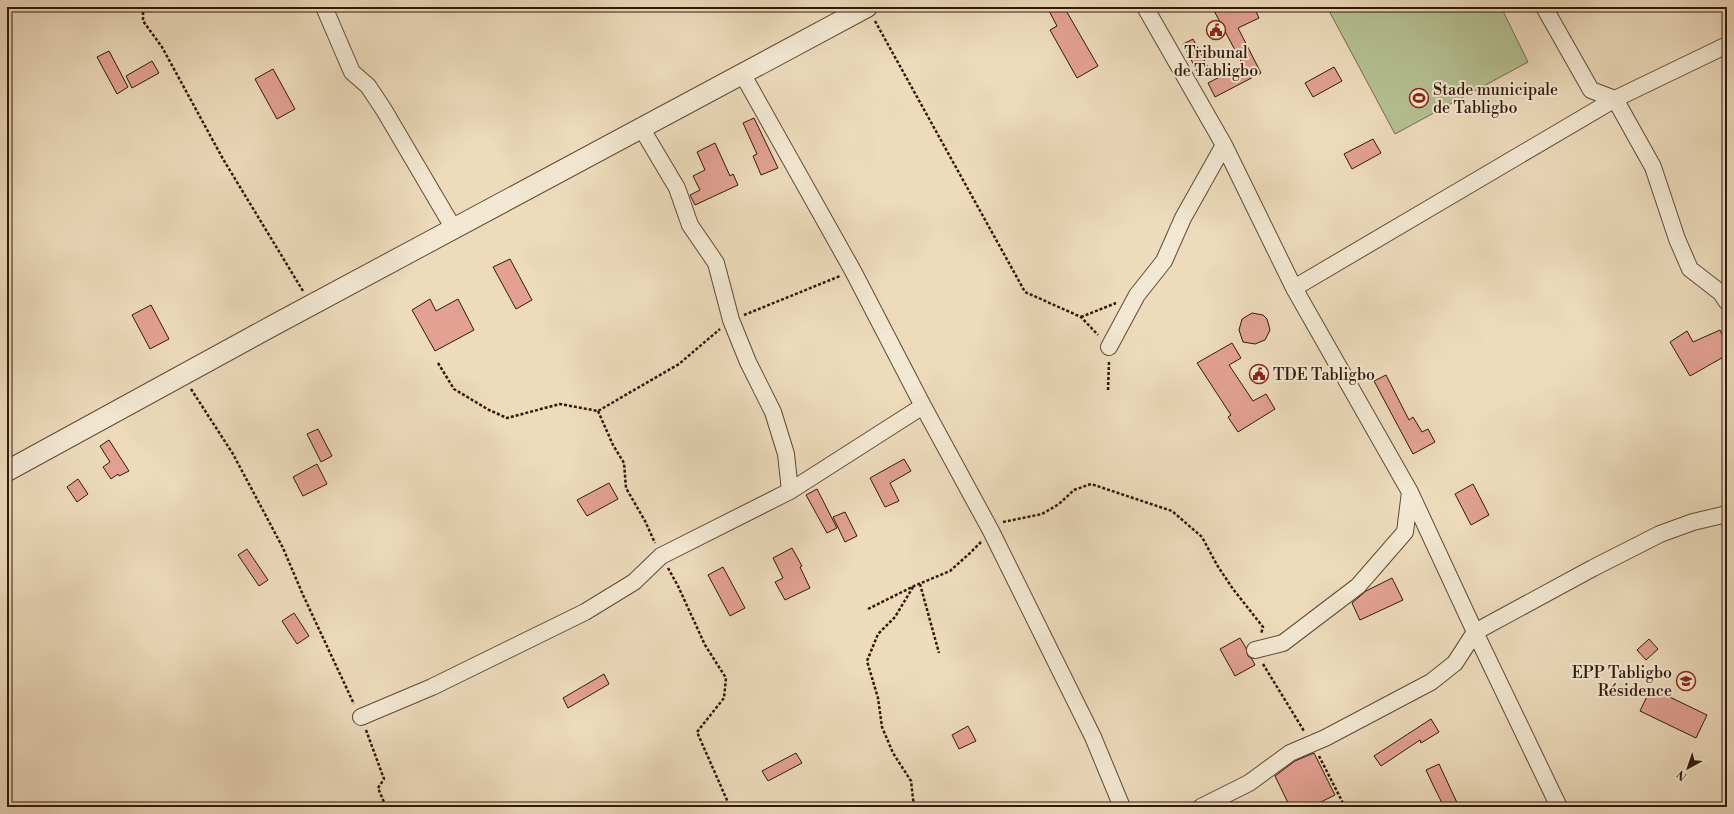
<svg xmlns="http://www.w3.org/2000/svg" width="1734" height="814" font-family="'Libre Bodoni',serif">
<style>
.pitch{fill:#b5c192;stroke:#746c4e}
.building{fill:#e2a193;stroke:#32180b}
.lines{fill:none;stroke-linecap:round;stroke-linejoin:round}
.minor-casing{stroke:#614937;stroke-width:18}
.tertiary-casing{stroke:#614937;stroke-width:22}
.path{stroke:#32180b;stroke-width:2.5;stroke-dasharray:3 2;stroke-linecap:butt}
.minor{stroke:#f3e8d3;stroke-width:16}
.tertiary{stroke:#f3e8d3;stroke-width:20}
.labels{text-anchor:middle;stroke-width:4;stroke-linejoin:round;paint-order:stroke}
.poi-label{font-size:16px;fill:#32180b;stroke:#f3e8d3;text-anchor:start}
</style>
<rect width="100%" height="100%" fill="#eddbbc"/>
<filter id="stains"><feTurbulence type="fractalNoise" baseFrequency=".005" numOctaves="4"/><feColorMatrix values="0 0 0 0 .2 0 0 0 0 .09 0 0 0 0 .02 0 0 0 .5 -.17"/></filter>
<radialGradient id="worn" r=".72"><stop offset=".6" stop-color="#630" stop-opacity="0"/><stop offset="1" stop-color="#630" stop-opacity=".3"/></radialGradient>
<path class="pitch" d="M1327,7h174l27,55 -133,72z"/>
<path class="building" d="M1047,7h17l34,59 -21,12 -27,-48 7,-4z
M1212,7h42l5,11 -21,10 23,45 -46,24 -7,-14 35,-18z
M1193,39l16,30 -10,6 -16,-31z
M109,51l19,36 -11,7 -20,-37z
M152,61l7,12 -27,15 -6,-12z
M1334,67l8,14 -29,16 -8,-14z
M273,69l22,40 -18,10 -22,-40z
M754,118l24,50 -17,7 -8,-19 4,-2 -14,-31z
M1373,139l8,14 -29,16 -8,-15z
M715,143l15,33 3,-2 5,11 -43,20 -5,-10 10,-5 -7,-14 12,-6 -8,-18z
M510,259l22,41 -16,9 -23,-42z
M430,299l6,12 22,-12 16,31 -39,21 -23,-41z
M151,305l18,34 -19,10 -18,-34z
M1252,313l11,2 4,4 3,11 -5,10 -10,4 -12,-2 -4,-12 3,-11z
M1720,330l7,14v11l-37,21 -20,-34 17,-11 6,11z
M1232,343l9,15 -12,7 24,36 13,-7 9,15 -37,23 -10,-15 3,-2 -34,-52z
M1386,375l23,45 4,-3 9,15 6,-3 7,13 -22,12 -39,-73z
M318,429l14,27 -11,6 -14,-28z
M109,440l20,31 -10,5 -1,-2 -7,5 -8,-12 7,-5 -10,-16z
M904,459l7,12 -21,12 9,18 -14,6 -15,-29z
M317,464l10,20 -24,12 -10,-19z
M78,479l10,15 -11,8 -10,-15z
M609,483l9,16 -31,17 -10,-16z
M1473,484l16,31 -18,10 -16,-31z
M817,489l20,39 -10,5 -21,-38z
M845,512l12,24 -12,6 -12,-25z
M792,548l10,18 -2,1 10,21 -25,12 -10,-18 8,-4 -10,-20z
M247,549l21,31 -9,6 -21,-31z
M723,567l22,41 -15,8 -22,-41z
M1392,578l11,22 -43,20 -8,-17 14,-12z
M294,613l15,23 -12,8 -15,-23z
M1240,638l6,10 2,8 4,3 3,6 -20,11 -15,-27z
M1649,639l9,10 -12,11 -9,-10z
M604,674l5,10 -41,24 -5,-10z
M1651,688l56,27 -11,23 -56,-27z
M1431,719l8,13 -18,11 -1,-3 -39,26 -7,-10z
M968,726l8,15 -17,8 -7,-14z
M796,753l6,10 -34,18 -6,-10z
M1314,753l21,42 -24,12h-21l-15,-31 20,-15z
M1439,764l20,43h-15l-10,-20 -8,-17z"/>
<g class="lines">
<defs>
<path id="minor" d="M324,7l28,65 16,14 16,24 70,119
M1145,7l79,138 70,143 116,204 65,140 84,175
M1544,7l47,83 24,9 38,68 24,72 13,30 31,24 6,9
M743,75l110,196 70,135 68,125 102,206 29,70
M642,129l35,59 13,37 26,38 15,57 17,42 25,50 13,42 4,37
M1294,288l321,-189 112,-54
M1109,347l28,-52 27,-34 19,-43 41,-73
M1255,650l28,-7 75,-57 47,-54 5,-40
M361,717l71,-30 153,-75 49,-30 27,-26 129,-65 133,-85
M1201,807l48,-24 41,-30 35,-15 106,-56 24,-19 20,-31 118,-64 67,-34 33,-12 34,-8"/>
<path id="tertiary" d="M7,471l267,-146 593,-318"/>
</defs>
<use href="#minor" class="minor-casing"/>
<use href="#tertiary" class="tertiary-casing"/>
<path class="path" d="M143,7v14l19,26 61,112 80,132
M875,21l150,271 56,25 17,18
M744,315l96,-39
M1081,317l35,-14
M438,363l16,26 35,21 18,8 53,-14 38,7 81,-47 41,-35
M191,389l42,65 50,94 20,47 51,109
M1108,390l1,-28
M598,411l15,34 11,18 2,25 19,33 10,22
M1003,522l39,-8 17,-10 15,-14 17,-6 81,27 30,26 15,28 16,24 30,38 -2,7
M668,568l10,18 27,59 21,33 -2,20 -27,34 33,75
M920,584l19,69
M913,587l-18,30 -17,17 -11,27 11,37 4,29 11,26 18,28 3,26
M868,609l46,-23 36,-15 20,-18 11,-11
M1263,664l41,67
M366,730l18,49 -6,9 8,19
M1319,756l26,51"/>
<use href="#minor" class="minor"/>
<use href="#tertiary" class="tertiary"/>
</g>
<defs>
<symbol id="civic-ring" viewBox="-11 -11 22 22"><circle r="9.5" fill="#f3e8d3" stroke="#8f2418" stroke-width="1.5"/><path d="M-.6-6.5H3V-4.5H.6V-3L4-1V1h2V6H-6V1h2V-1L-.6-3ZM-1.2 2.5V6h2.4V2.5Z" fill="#8f2418"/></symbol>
<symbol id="stadium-ring" viewBox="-11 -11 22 22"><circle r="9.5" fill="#f3e8d3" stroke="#8f2418" stroke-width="1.5"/><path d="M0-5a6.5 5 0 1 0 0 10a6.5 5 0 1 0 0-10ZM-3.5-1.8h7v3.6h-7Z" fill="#8f2418"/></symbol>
<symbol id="school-ring" viewBox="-11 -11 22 22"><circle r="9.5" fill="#f3e8d3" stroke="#8f2418" stroke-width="1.5"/><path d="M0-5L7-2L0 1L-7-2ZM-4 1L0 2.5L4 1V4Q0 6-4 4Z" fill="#8f2418"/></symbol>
</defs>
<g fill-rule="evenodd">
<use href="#civic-ring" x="1205" y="19" width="22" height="22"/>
<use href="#stadium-ring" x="1408" y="87" width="22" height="22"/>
<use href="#civic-ring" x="1248" y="363" width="22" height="22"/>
<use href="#school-ring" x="1675" y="670" width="22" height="22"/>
</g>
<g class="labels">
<g class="poi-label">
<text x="1216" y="58" text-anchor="middle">Tribunal<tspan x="1216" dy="18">de Tabligbo</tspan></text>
<text x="1433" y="95">Stade municipale<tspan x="1433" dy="18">de Tabligbo</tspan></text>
<text x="1273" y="380">TDE Tabligbo</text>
<text x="1672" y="678" text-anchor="end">EPP Tabligbo<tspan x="1672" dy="18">Résidence</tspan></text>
</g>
</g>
<rect width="1734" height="814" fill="none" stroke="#eddbbc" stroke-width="24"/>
<rect x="8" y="8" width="1718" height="798" fill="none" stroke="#32180b" stroke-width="2"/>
<rect x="12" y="12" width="1710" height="790" fill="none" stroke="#32180b"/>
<g transform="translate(1688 768) rotate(220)" stroke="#f3e8d3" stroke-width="3" paint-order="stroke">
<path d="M0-3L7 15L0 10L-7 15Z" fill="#32180b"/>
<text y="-6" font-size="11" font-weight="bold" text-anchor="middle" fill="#32180b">N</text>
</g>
<rect width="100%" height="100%" filter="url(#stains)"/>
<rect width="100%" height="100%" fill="url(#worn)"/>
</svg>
